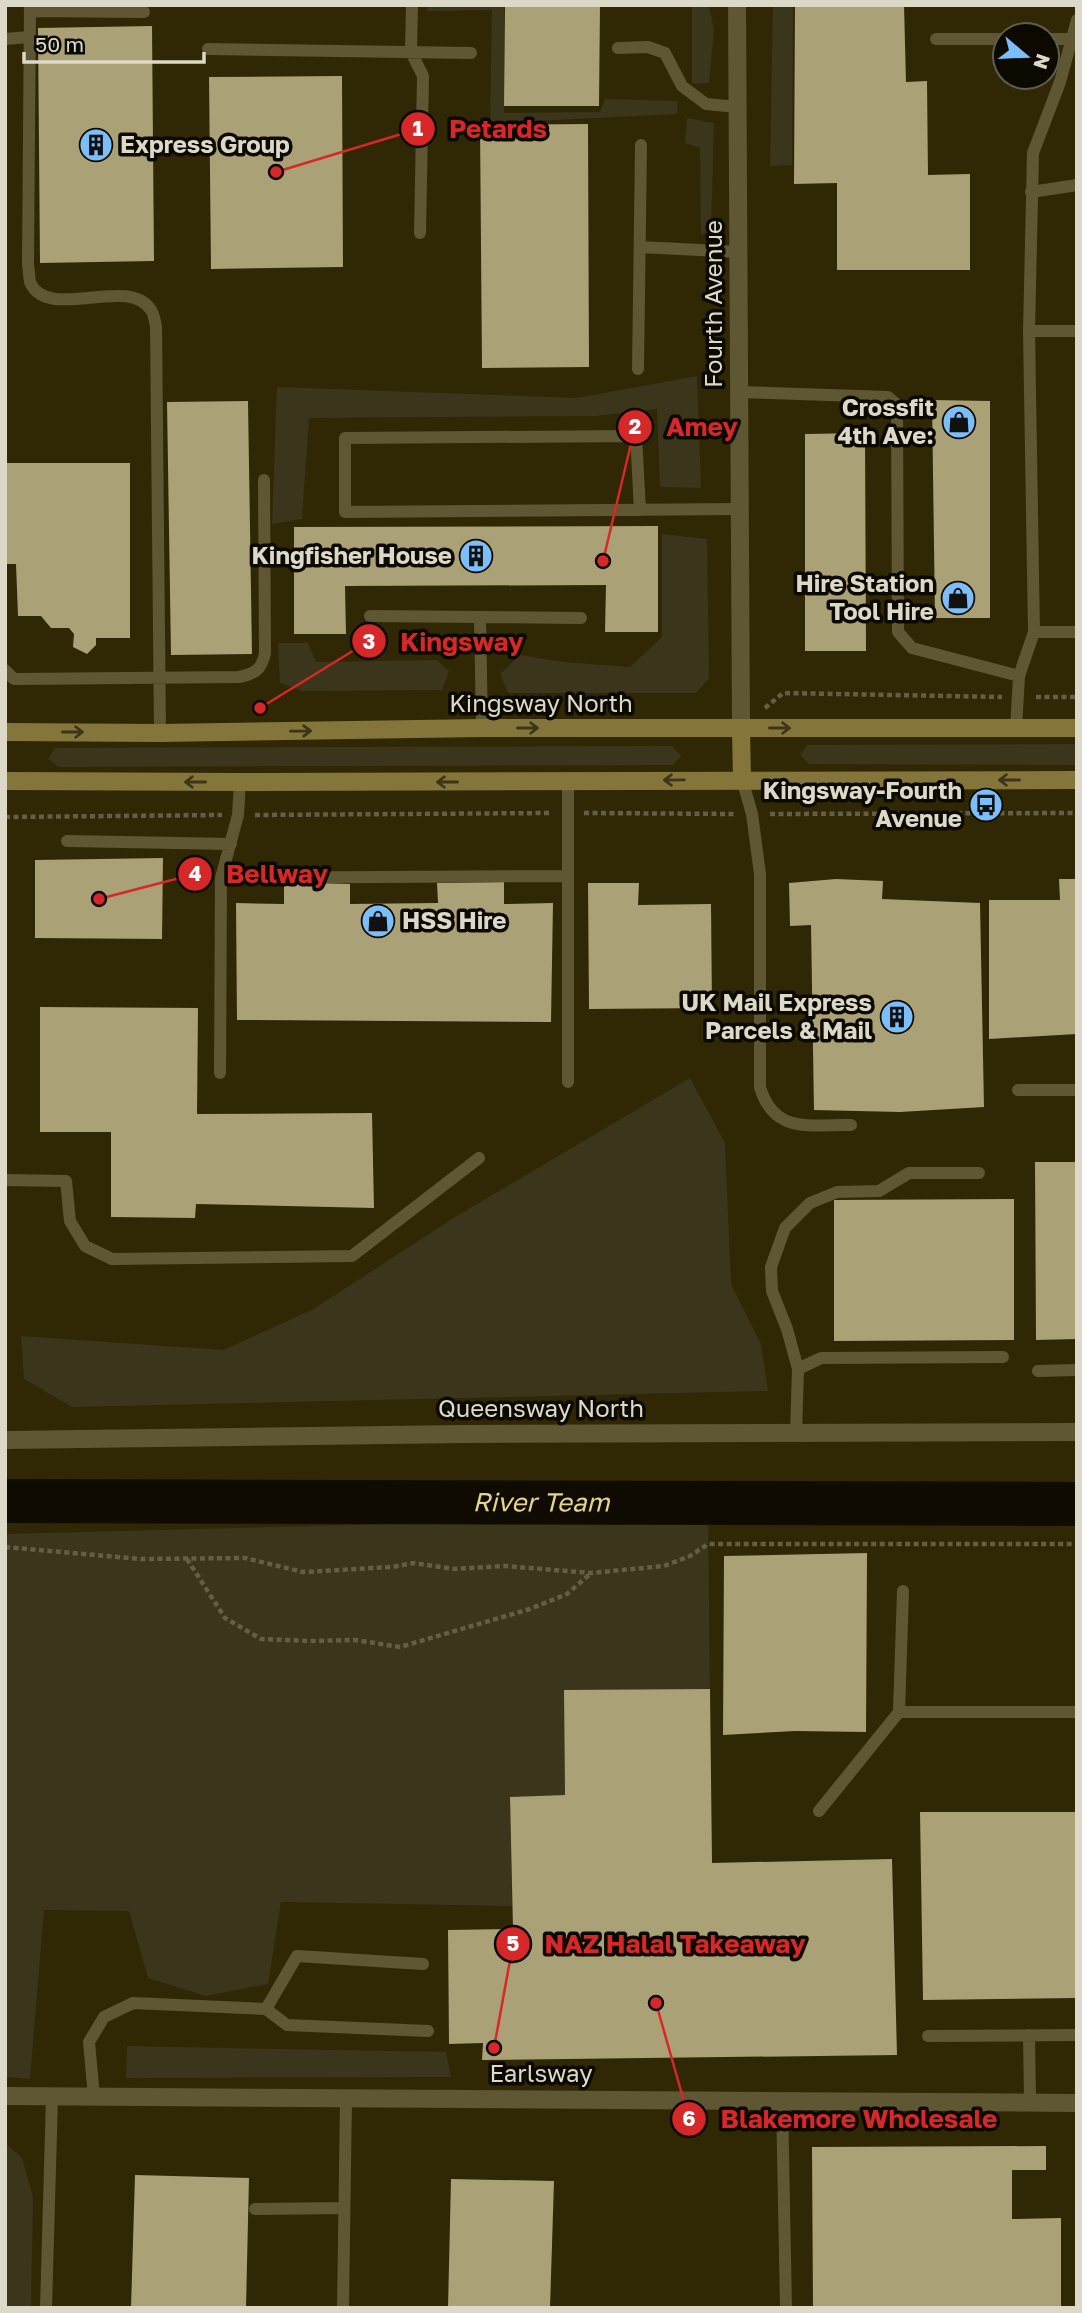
<svg xmlns="http://www.w3.org/2000/svg" width="1082" height="2313" font-family="'Golos Text',sans-serif">
<style>
.built{fill:#302704;fill-rule:evenodd}
.green{fill:#3b351b}
.lines{fill:none;stroke-linecap:round;stroke-linejoin:round}
.river{stroke:#100b00;stroke-width:44}
.building{fill:#aba176}
.path{stroke:#635e45;stroke-width:4.5;stroke-dasharray:5 3.5;stroke-linecap:butt}
.lane{stroke:#5f5733;stroke-width:12}
.street{stroke:#5f5733;stroke-width:18}
.secondary{stroke:#84763b;stroke-width:18}
.oneway{stroke:#3c3518}
.labels{text-anchor:middle;stroke-width:7;stroke-linejoin:round;paint-order:stroke}
.poi-label{font-size:24px;font-weight:bold;fill:#ddd9c8;stroke:#0c0901;text-anchor:end}
.street-label{font-size:24px;fill:#ddd9c8;stroke:#0c0901}
.water-label{font-size:26px;font-style:italic;fill:#e4d48f;stroke:#0c0901}
.leader{fill:none;stroke:#d62828;stroke-width:2.5}
.callout-dot{fill:#d62828;stroke:#0c0901;stroke-width:2.5}
.mark-label{font-size:21px;text-anchor:middle;font-weight:bold;fill:#fff}
.callout-label{font-size:26px;text-anchor:middle;font-weight:bold;fill:#d62828;stroke:#0c0901;stroke-width:7;stroke-linejoin:round;paint-order:stroke}
</style>
<rect width="100%" height="100%" fill="#251f02"/>
<path class="built" d="M5,5h1072v2303h-1072zM1005,35h42v42h-42z"/>
<path class="green" d="M428,5h76v108l96,-1 5,-13 73,2 -1,13 -187,9 2,-113 -65,1z
M692,5l17,1 5,24 -5,53 -17,1z
M773,5h20l-1,160 -22,1z
M687,118l27,5 -3,107 -10,5 -1,-87 -15,-5z
M697,376l4,112 -41,-1 -3,-78 -61,7 -287,2 -7,101 -30,5 5,-137 300,11z
M662,534l45,5 2,139 -13,15h-188l-8,-19 20,-19 43,7 67,5 32,-30z
M278,643h30l8,19 121,-2 12,11 -7,19 -140,1 -22,-8z
M1077,744v21l-268,-1 -9,-9 7,-10z
M672,746l9,10 -8,9 -615,2 -10,-8 7,-11z
M690,1078l35,65 6,141 30,60 7,47 -696,16 -48,-28 -3,-43 202,14 89,-40 143,-93z
M708,1516l2,173 -146,2 1,104 -55,2 2,109 -231,-4 -13,82 -62,12 -58,-18 -19,-67 -85,-1 -14,169 -25,-2v-543z
M127,2046l319,6 5,25 -325,1z
M5,2143l17,15 11,39 -2,111h-26z"/>
<g class="lines">
<path class="river" id="s1" d="M5,1501l1072,3"/>
</g>
<path class="building" d="M795,5h109l2,77 21,-1 1,94 42,-1v96h-133v-87l-43,1z
M505,6h95l-1,100h-95z
M152,26l2,235 -114,2 -2,-235z
M342,76l1,191 -132,2 -2,-192z
M588,124l1,243 -107,1 -2,-243z
M932,400l58,1v217h-55z
M248,401l4,253 -81,1 -4,-253z
M865,433l1,218h-61v-217z
M5,463h125v175h-34v7l-9,9 -14,-7 1,-13 -5,-6h-18l-10,-12h-23l-2,-52h-11z
M658,526v106h-53l1,-47 -261,1 1,48h-52v-107z
M163,858l-1,81 -127,-1v-78z
M836,879l47,2 -1,18 98,4 4,204 -84,5 -86,-2 -3,-185 -21,1 -1,-43z
M1059,879h18v155l-88,5v-139h71z
M284,882l66,2v20l88,-1 -1,-20 67,-1v22l49,-1 -2,119 -314,-2 -1,-117 48,1z
M588,883h51l-1,22 73,-1 1,104 -123,1z
M40,1007l158,1 -1,106 175,-1 2,95 -178,-4 -1,14 -84,-1v-85h-71z
M1035,1162h42v177l-41,1z
M1014,1199v141l-180,1v-141z
M867,1553l-1,179 -71,-1 -72,4 1,-179z
M710,1689l2,174 180,-4 5,196 -415,5 1,-17 -34,1 -1,-114 65,-1 -3,-132 55,-2 -1,-105z
M920,1812h157v186l-154,2z
M1046,2146v24h-34v49l49,-1v90h-248l-1,-161z
M135,2175l114,3 -3,130h-115z
M451,2179l103,2 -4,127h-102z"/>
<g class="lines">
<path class="path" d="M1036,697h41
M765,708l18,-15 219,4
M584,813l152,1
M770,814l307,-1
M255,815l296,-2
M5,817l217,-2
M5,1547l136,12 104,-1 58,14 89,-5 22,-4 40,6 51,-3 86,7 73,-7 26,-10 18,-12h369
M187,1559l38,59 36,21 49,2 45,-1 45,7 130,-38 37,-15 23,-20"/>
<path class="lane" d="M30,5l-2,260c1,5 1,12 2,17 17,41 98,-8 121,28 3,4 4,12 5,16l4,407
M412,5l-1,47 12,24 -3,157
M30,11l114,1
M5,39l24,-2
M936,39h69
M1047,39h23
M618,48l30,-1 17,6 17,33 24,18 32,3
M208,49l263,4
M1031,192l46,-7
M640,247l99,5
M1029,331h48
M638,369l3,-224
M739,392l149,5 9,8 1,227 14,16 107,28
M640,510l-4,-74 -291,2v74l395,-3
M370,616l211,2
M480,617l2,111
M1034,632h43
M5,670l9,9 225,-2c16,-3 23,-8 26,-24l-1,-173
M1016,728l3,-52 15,-44 -5,-301 4,-178 27,-71 17,-62
M742,779l10,35 8,60v213c14,48 50,37 91,38
M568,781v301
M67,841l164,3
M221,878l347,-2
M220,1073l1,-195 17,-63 2,-33
M1018,1090h59
M5,1180l61,1 4,40 15,25 27,13 240,-3 127,-98
M798,1369l-11,-40 -15,-38 -1,-24 14,-39 25,-25 27,-11 42,-1 30,-18h70
M1038,1371l39,-1
M796,1433l2,-64 23,-11 182,-1
M903,1591l-4,121h178
M819,1811l80,-99
M266,2009l31,-53 126,8
M1029,2035l1,66
M928,2036l149,-1
M94,2097l-5,-55 15,-25 29,-14 133,6 21,16 141,6
M782,2100l4,208
M255,2209l89,-1
M46,2308l6,-211
M343,2308l3,-210"/>
<path class="street" d="M737,5l4,723
M5,1440l459,-6 613,-2
M5,2096l1072,7"/>
<path class="secondary" d="M741,728l1,51
M5,732l155,1 322,-5h595
M5,781l235,1 837,-2"/>
</g>
<defs><path id="oneway-shaft" d="M-6 0H5M1.5-3L5.5 0L1.5 3" fill="none" stroke-width="1.6" stroke-linecap="round" stroke-linejoin="round" transform="scale(1.75)"/></defs>
<g class="oneway">
<use href="#oneway-shaft" transform="translate(528 728)"/>
<use href="#oneway-shaft" transform="translate(780 728)"/>
<use href="#oneway-shaft" transform="translate(301 731) rotate(-1)"/>
<use href="#oneway-shaft" transform="translate(73 732)"/>
<use href="#oneway-shaft" transform="translate(674 780) rotate(179)"/>
<use href="#oneway-shaft" transform="translate(1009 780) rotate(-180)"/>
<use href="#oneway-shaft" transform="translate(195 782) rotate(-180)"/>
<use href="#oneway-shaft" transform="translate(447 782) rotate(180)"/>
</g>
<defs>
<symbol id="building-disc" viewBox="-11 -11 22 22"><circle r="9.5" fill="#7cbef9" stroke="#0c0901"/><path d="M-4-6H4V6H1V3H-1V6H-4ZM-2.5-4.3h1.7v1.8h-1.7ZM.8-4.3h1.7v1.8H.8ZM-2.5-1h1.7V.8h-1.7ZM.8-1h1.7V.8H.8Z" fill="#111"/></symbol>
<symbol id="shop-disc" viewBox="-11 -11 22 22"><circle r="9.5" fill="#7cbef9" stroke="#0c0901"/><path d="M-5-2.5h2.3a2.7 3.5 0 0 1 5.4 0H5L5.5 6h-11ZM-1.5-2.5h3a1.5 2.3 0 0 0-3 0Z" fill="#111"/></symbol>
<symbol id="bus-disc" viewBox="-11 -11 22 22"><circle r="9.5" fill="#7cbef9" stroke="#0c0901"/><path d="M-5-6H5V4H4V6H2V4H-2V6H-4V4H-5ZM-3.5-4V0h7V-4ZM-3.5 1.2v1.5H-2V1.2ZM2 1.2v1.5H3.5V1.2Z" fill="#111"/></symbol>
</defs>
<g fill-rule="evenodd">
<use href="#building-disc" x="77" y="126" width="38" height="38"/>
<use href="#shop-disc" x="940" y="403" width="38" height="38"/>
<use href="#building-disc" x="457" y="537" width="38" height="38"/>
<use href="#shop-disc" x="939" y="579" width="38" height="38"/>
<use href="#bus-disc" x="967" y="786" width="38" height="38"/>
<use href="#shop-disc" x="359" y="902" width="38" height="38"/>
<use href="#building-disc" x="878" y="998" width="38" height="38"/>
</g>
<g class="labels">
<g class="poi-label">
<text x="120" y="153" text-anchor="start">Express Group</text>
<text x="934" y="416">Crossfit<tspan x="934" dy="28">4th Ave:</tspan></text>
<text x="452" y="564">Kingfisher House</text>
<text x="934" y="592">Hire Station<tspan x="934" dy="28">Tool Hire</tspan></text>
<text x="962" y="799">Kingsway-Fourth<tspan x="962" dy="28">Avenue</tspan></text>
<text x="402" y="929" text-anchor="start">HSS Hire</text>
<text x="872" y="1011">UK Mail Express<tspan x="872" dy="28">Parcels &amp; Mail</tspan></text>
</g>
<g class="street-label">
<text transform="translate(714 304) rotate(-90)" y="8">Fourth Avenue</text>
<text x="541" y="712">Kingsway North</text>
<text x="541" y="1417">Queensway North</text>
<text x="541" y="2082">Earlsway</text>
</g>
<g class="water-label">
<text dy="9" stroke="none"><textPath href="#s1" startOffset="536">River Team</textPath></text>
</g>
</g>
<path class="leader" d="M276 172L418 129M603 561L635 427M260 708L369 641M99 899L195 874M494 2048L513 1944M656 2003L689 2119"/>
<g class="callout-dot">
<circle cx="276" cy="172" r="7"/>
<circle cx="603" cy="561" r="7"/>
<circle cx="260" cy="708" r="7"/>
<circle cx="99" cy="899" r="7"/>
<circle cx="494" cy="2048" r="7"/>
<circle cx="656" cy="2003" r="7"/>
<circle cx="418" cy="129" r="18"/>
<circle cx="635" cy="427" r="18"/>
<circle cx="369" cy="641" r="18"/>
<circle cx="195" cy="874" r="18"/>
<circle cx="513" cy="1944" r="18"/>
<circle cx="689" cy="2119" r="18"/>
</g>
<g class="mark-label">
<text x="418" y="136">1</text>
<text x="635" y="434">2</text>
<text x="369" y="649">3</text>
<text x="195" y="881">4</text>
<text x="513" y="1951">5</text>
<text x="689" y="2126">6</text>
</g>
<g class="callout-label">
<text x="498" y="138">Petards</text>
<text x="702" y="436">Amey</text>
<text x="462" y="651">Kingsway</text>
<text x="277" y="883">Bellway</text>
<text x="675" y="1953">NAZ Halal Takeaway</text>
<text x="859" y="2128">Blakemore Wholesale</text>
</g>
<rect width="1082" height="2313" fill="none" stroke="#ddd9c8" stroke-width="14"/>
<g transform="translate(1026 56) rotate(109)"><circle r="33" fill="#0c0901" stroke="#605c51" stroke-width="2"/>
<path d="M0-5L12 26L0 18L-12 26Z" fill="#7cbef9"/>
<text y="-10" font-size="19" font-weight="bold" text-anchor="middle" fill="#ddd9c8">N</text>
</g>
<path d="M24 52v10h180v-10" fill="none" stroke="#ddd9c8" stroke-width="3.5"/>
<text x="35" y="52" font-size="21" fill="#ddd9c8" stroke="#0c0901" stroke-width="5" paint-order="stroke">50 m</text>
</svg>
